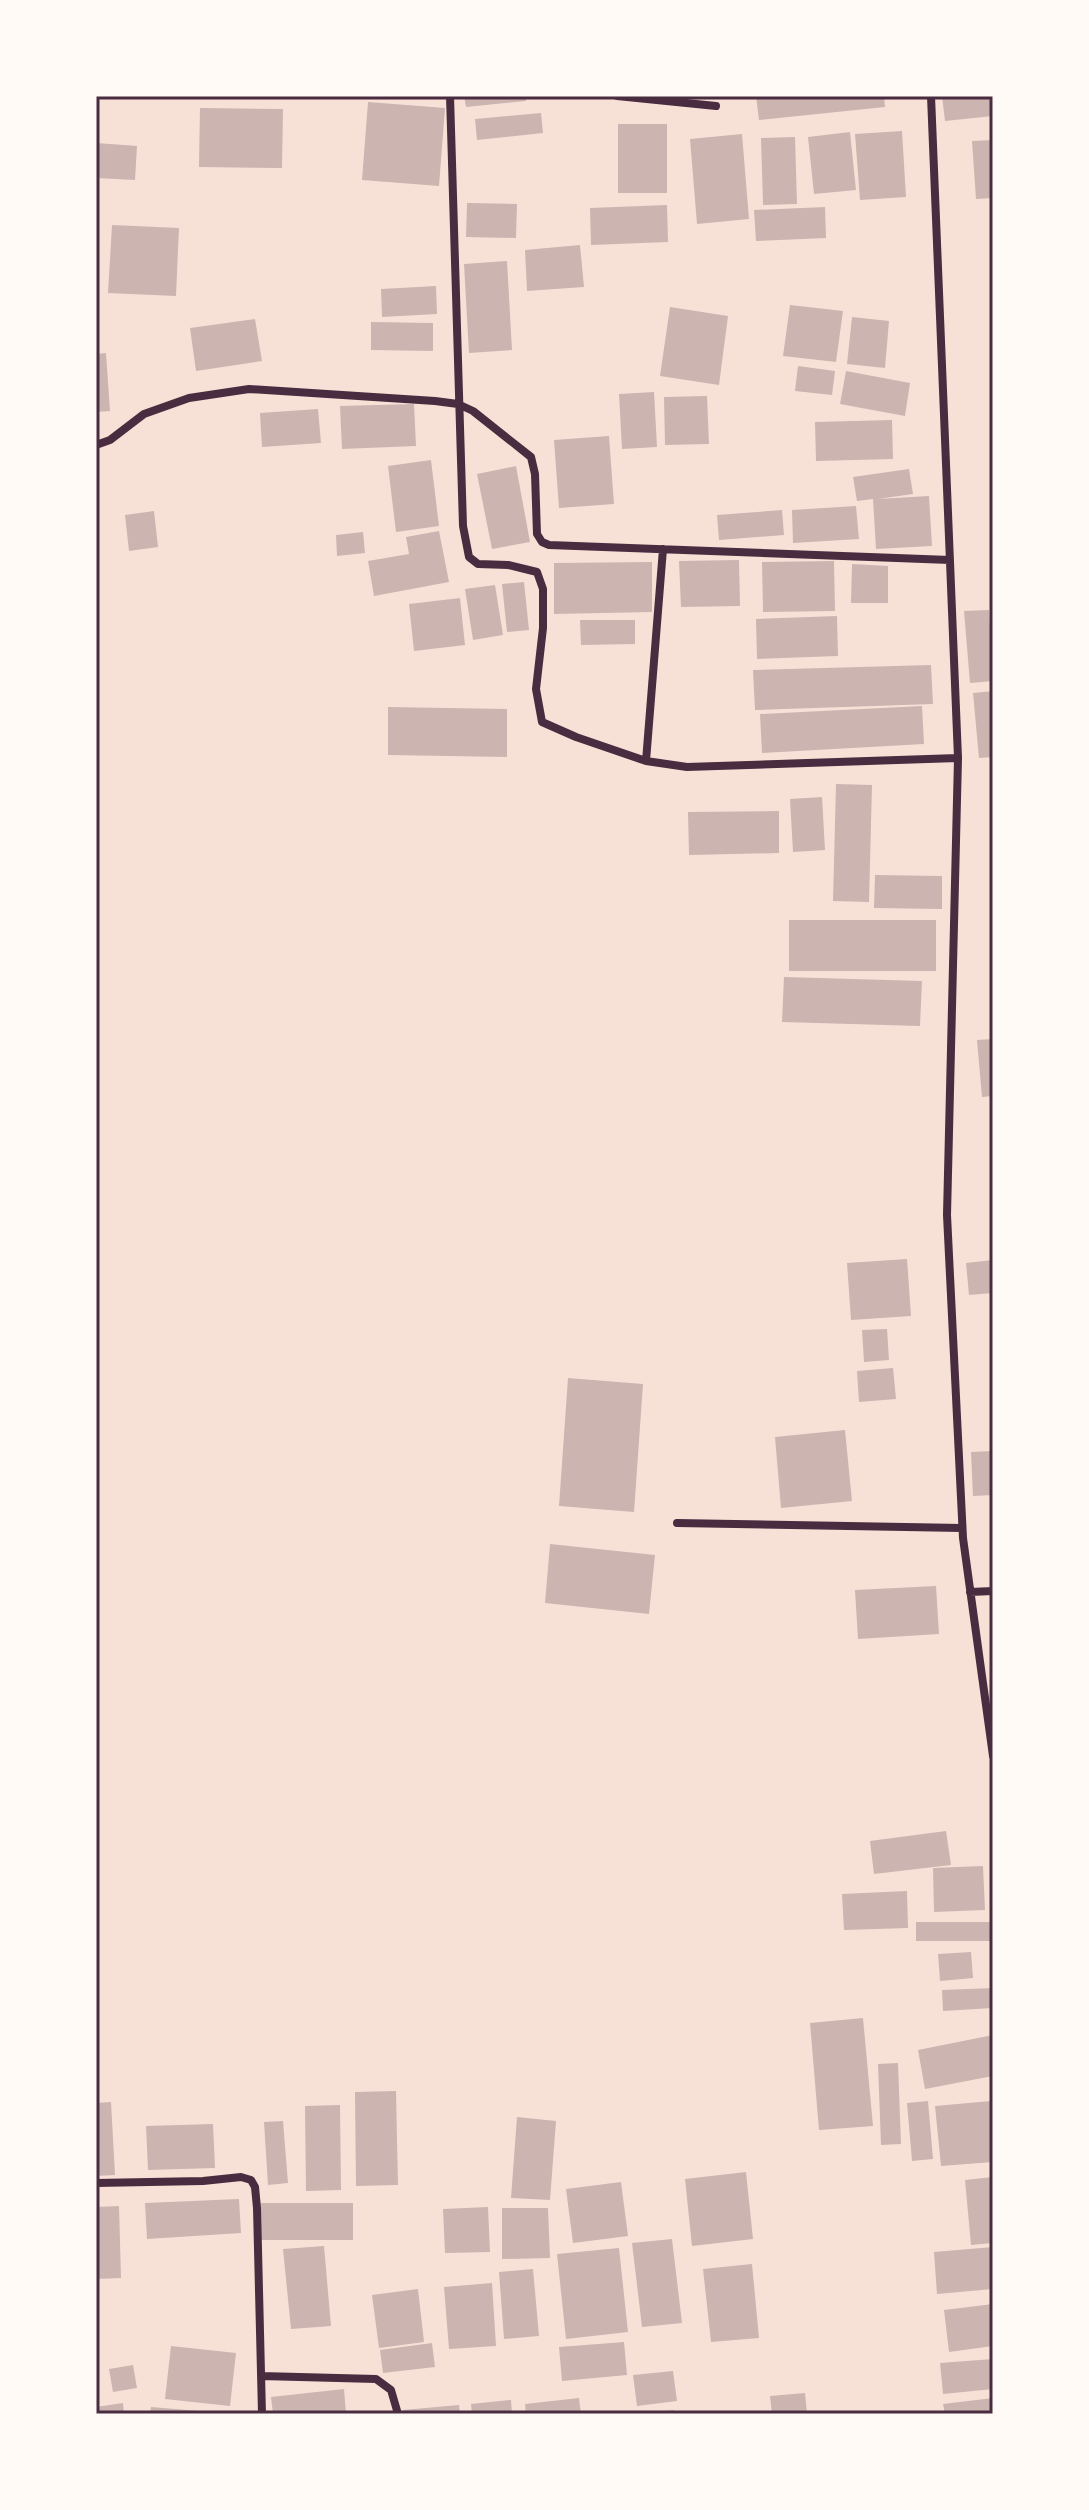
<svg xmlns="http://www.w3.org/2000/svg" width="1089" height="2510" font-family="'Varela Round',sans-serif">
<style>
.building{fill:#ccb4b1}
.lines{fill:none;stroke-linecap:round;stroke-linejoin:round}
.minor{stroke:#4a2c40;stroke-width:8}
.neatline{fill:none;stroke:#4a2c40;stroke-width:3}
</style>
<rect width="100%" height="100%" fill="#f7e1d7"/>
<path class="building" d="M464,96h62v5l-60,6z
M756,96h128l1,11 -126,13z
M942,96h51v20l-48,5z
M368,102l77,6 -6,78 -77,-6z
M200,108l83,1 -1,59 -83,-1z
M541,113l2,20 -66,7 -2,-21z
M618,124h49v69h-49z
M902,131l4,66 -46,3 -5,-66z
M850,132l6,58 -42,4 -6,-57z
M742,134l7,85 -52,5 -7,-85z
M795,137l2,67 -34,1 -2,-67z
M993,140v58l-17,1 -4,-58z
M96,143l41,3 -2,34 -39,-2z
M467,203l50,1 -1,34 -50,-1z
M667,205l1,37 -77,3 -1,-37z
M825,207l1,31 -70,3 -2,-31z
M112,225l67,3 -3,68 -68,-3z
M580,245l4,42 -57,4 -2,-41z
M507,261l5,89 -43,3 -5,-89z
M436,286l1,28 -55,3 -1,-28z
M790,305l53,6 -7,51 -53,-6z
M670,307l58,9 -9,69 -59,-9z
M852,317l37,4 -4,47 -38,-4z
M255,319l7,42 -66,10 -6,-43z
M371,322l62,1v28l-62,-1z
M106,353l4,58 -14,1v-58z
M798,366l37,5 -3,24 -37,-4z
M846,371l64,12 -5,33 -65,-12z
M654,392l3,55 -35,2 -3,-55z
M707,396l2,48 -44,1 -1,-48z
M414,404l2,42 -74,3 -2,-43z
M318,409l3,34 -59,4 -2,-34z
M892,420l1,39 -77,2 -1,-39z
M609,436l5,68 -55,4 -5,-68z
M431,460l8,66 -43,6 -8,-66z
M516,466l14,76 -38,7 -15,-75z
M909,469l4,25 -35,5 51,-3 3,50 -56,3 -3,-50 -16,2 -4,-24z
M856,506l3,33 -66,4 -1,-33z
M782,510l2,25 -65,5 -2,-25z
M154,511l4,36 -29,4 -4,-36z
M439,531l10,51 -75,14 -6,-35 41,-7 -3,-17z
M363,532l2,21 -28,3 -1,-21z
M739,560l1,46 -59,1 -2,-46z
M834,561l1,50 -72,1 -1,-50z
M652,562v50l-98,2v-51z
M852,564l36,2v37h-37z
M524,582l5,48 -22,2 -5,-48z
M495,585l8,50 -30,5 -8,-51z
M460,598l5,47 -51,6 -5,-47z
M989,610l4,71 -23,2 -6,-72z
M837,616l1,40 -81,3 -1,-40z
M580,620h55v24l-54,1z
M931,665l2,39 -178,6 -2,-40z
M993,691v66l-14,1 -6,-65z
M922,706l2,38 -162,9 -2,-39z
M388,707l119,2v48l-119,-2z
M836,784l36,1 -3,117 -36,-1z
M822,797l3,53 -32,2 -3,-53z
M779,811v42l-90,2 -1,-43z
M875,875l67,1v33l-68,-1z
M789,920h147v51h-147z
M784,977l138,4 -2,45 -138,-4z
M993,1039v57l-11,1 -5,-57z
M907,1259l4,57 -60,4 -4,-57z
M993,1260v33l-24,2 -3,-32z
M887,1329l2,31 -25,2 -2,-32z
M893,1368l3,31 -37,3 -2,-31z
M568,1378l75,6 -9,128 -75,-6z
M845,1430l7,71 -71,7 -6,-71z
M993,1451v44l-20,1 -2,-44z
M550,1544l105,11 -6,59 -104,-11z
M936,1586l3,48 -81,5 -3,-49z
M946,1831l5,34 -77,9 -4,-33z
M983,1866l2,44 -51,2 -1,-44z
M907,1891l1,37 -64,2 -2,-36z
M916,1922h77v19h-77z
M971,1952l2,26 -33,3 -2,-27z
M993,1988v20l-50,3 -1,-21z
M863,2018l10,108 -54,4 -9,-107z
M993,2035v41l-68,13 -7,-39z
M898,2063l3,81 -20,1 -3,-81z
M396,2091l2,94 -42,1 -1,-94z
M928,2101l5,58 -21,2 -5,-58z
M991,2101l2,61 -52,4 -6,-60z
M111,2102l4,73 -19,1v-73z
M340,2105l1,85 -35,1 -1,-85z
M517,2117l39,4 -6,79 -39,-2z
M283,2121l5,62 -20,2 -4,-63z
M213,2124l2,44 -67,2 -2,-44z
M746,2172l7,67 -61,7 -7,-67z
M993,2177v66l-22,2 -6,-65z
M621,2182l7,54 -55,7 -7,-54z
M239,2199l2,34 -94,6 -2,-36z
M261,2203h92v37h-93z
M119,2206l2,72 -25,1v-72z
M488,2207l2,45 -45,1 -2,-44z
M502,2208h46l2,50 -48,1z
M672,2239l10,84 -40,4 -10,-84z
M324,2246l7,80 -40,3 -8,-80z
M993,2247v42l-56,5 -3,-42z
M619,2248l9,84 -62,7 -9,-85z
M752,2264l7,74 -48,4 -8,-73z
M533,2269l6,67 -35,3 -5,-67z
M492,2283l4,63 -47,3 -5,-62z
M418,2289l6,53 -45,6 -7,-53z
M993,2304v42l-44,6 -5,-42z
M624,2342l3,33 -65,6 -3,-34z
M432,2343l3,24 -52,6 -3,-23z
M171,2346l65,7 -6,53 -65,-7z
M993,2359v30l-50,5 -3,-31z
M133,2365l4,23 -24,4 -4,-23z
M673,2371l4,30 -40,5 -4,-31z
M344,2389l2,25h-73l-2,-17z
M805,2393l2,21h-35l-2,-18z
M579,2398l2,16h-55l-1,-10z
M993,2398v16h-48l-2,-10z
M511,2400l1,14h-40l-1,-10z
M123,2403l1,11h-28v-7z
M459,2405l1,9h-57v-4z
M151,2407l60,5v2h-61z
M674,2410v4h-22v-2z"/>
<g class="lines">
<path class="minor" d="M450,96l13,430 6,31 9,7 30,1 29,7 6,17v39l-7,61 6,33 34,15 70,24
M617,96l99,10
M931,96l27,662 -11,457 16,323 30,218
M96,445l14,-5 34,-26 45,-16 60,-9 186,12 23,3 15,7 58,46 4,17 2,60 5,8 7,3 401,15
M663,549l-17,212 41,6 271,-9
M677,1523l285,5
M970,1592l23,-1
M96,2183l107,-2 38,-4 10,3 4,7 2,21 5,206
M261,2376l115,3 15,11 7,24"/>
</g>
<rect width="1089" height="2510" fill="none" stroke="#fffaf5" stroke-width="196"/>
<rect x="98" y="98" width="893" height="2314" class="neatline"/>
</svg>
